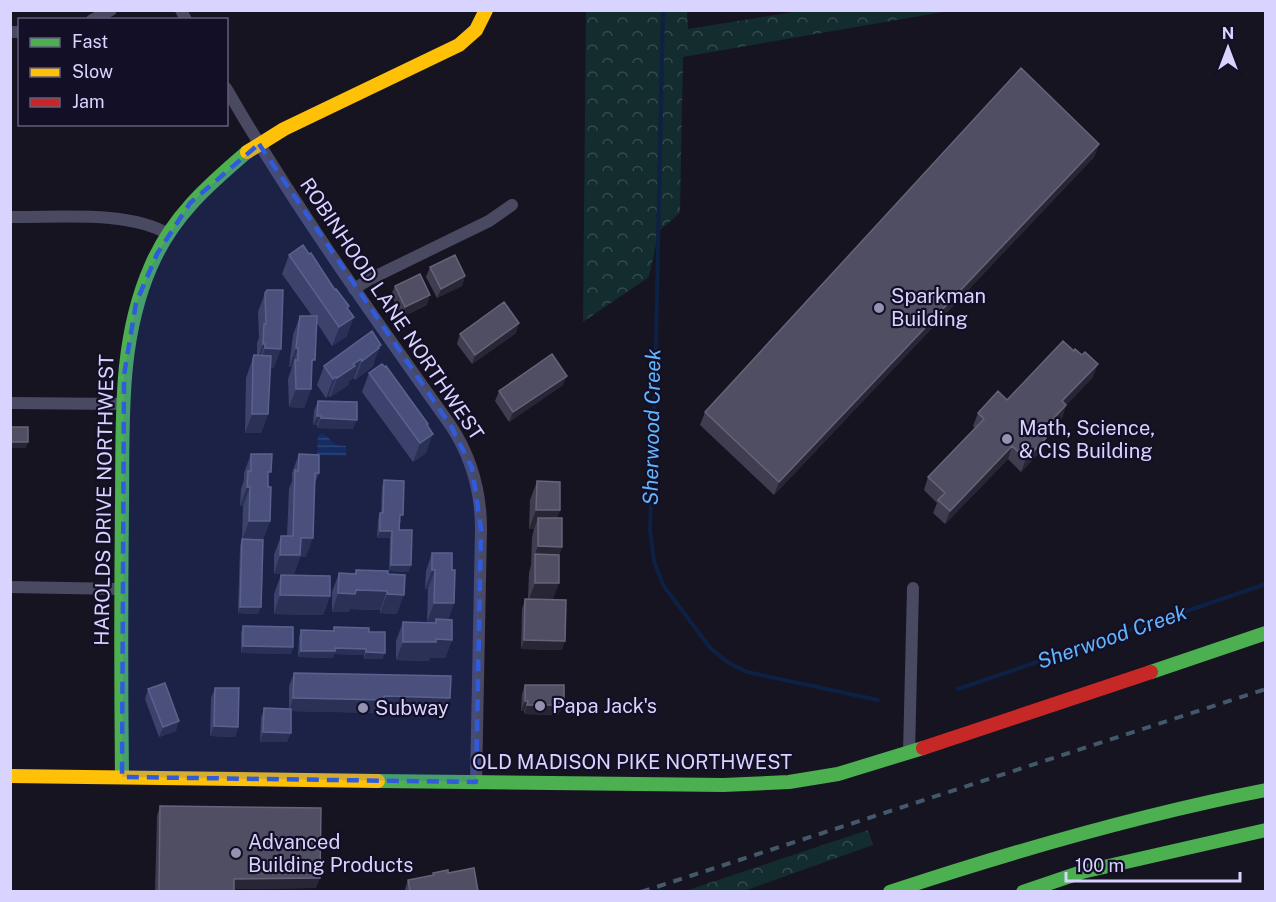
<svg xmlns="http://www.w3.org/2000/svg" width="1276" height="902" font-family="'Public Sans',sans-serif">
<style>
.forest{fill:url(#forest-crowns)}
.water{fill:url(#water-rules)}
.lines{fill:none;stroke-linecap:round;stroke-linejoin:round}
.stream{stroke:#0d2144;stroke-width:4}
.street{stroke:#4a4962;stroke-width:12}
.fast{stroke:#4caf50;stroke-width:14}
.slow{stroke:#ffc107;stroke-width:14}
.jam{stroke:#c62828;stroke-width:14}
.rail{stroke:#43596b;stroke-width:4;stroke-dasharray:9 8;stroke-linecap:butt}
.wall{fill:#403d50}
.shaded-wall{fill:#282635}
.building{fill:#504e63;stroke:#66637b;stroke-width:1.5}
.marked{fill:#305bdc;fill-opacity:0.2;stroke:#305bdc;stroke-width:4.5;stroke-dasharray:12 8;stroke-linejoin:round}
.poi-dot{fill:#9591b1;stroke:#130f26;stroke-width:2}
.labels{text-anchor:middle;stroke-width:4.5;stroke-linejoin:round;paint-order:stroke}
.poi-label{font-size:20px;fill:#d9d4ff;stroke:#130f26;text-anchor:start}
.street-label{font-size:20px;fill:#d9d4ff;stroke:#130f26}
.water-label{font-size:21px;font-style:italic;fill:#62b6ff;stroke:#130f26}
</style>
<defs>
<pattern id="forest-crowns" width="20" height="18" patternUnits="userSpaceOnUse" patternTransform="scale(1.5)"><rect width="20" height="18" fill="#132c2d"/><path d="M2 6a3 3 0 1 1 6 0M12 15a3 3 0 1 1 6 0" fill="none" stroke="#354a4c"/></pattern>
<pattern id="water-rules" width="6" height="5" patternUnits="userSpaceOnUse" patternTransform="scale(1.5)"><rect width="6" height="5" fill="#0d2144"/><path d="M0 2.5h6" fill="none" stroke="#304060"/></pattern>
</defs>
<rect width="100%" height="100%" fill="#161421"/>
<path class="forest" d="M586,11h101l1,18 112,-18h149l-266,46 -3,156 -21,18 -10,46 -66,45z
M868,830l5,15 -129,46h-59z"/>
<path class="water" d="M323,433l13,12 10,1v10l-29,-1 1,-20z"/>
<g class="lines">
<path class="stream" d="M663,10l-8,377 -5,143 4,31 9,24 48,64 18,14 18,9 131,28
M958,689l308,-105"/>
<path class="street" d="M181,10l5,10
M92,20l19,-10
M10,32h10
M226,88c68,118 147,228 225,338 21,32 30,65 30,103l-5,253
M10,217c47,1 118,-7 158,17
M354,289l16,-10 119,-58 23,-16
M10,403l113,1
M10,587l111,2
M909,753l4,-165"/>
<path class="fast" d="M1151,672l115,-39
M122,777c-1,-91 -1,-182 0,-273 1,-81 -4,-163 29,-238 21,-49 56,-80 96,-114
M378,781l345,4 66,-3 49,-8 85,-26
M890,892c124,-41 248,-77 376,-102
M1023,892l59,-20 184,-42"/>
<path class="slow" d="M247,152l37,-23 175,-84 17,-15 10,-20
M10,776l368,5"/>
<path class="jam" d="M923,748l228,-76"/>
<path class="rail" d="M641,892l625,-203"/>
</g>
<path class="wall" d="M1099,144l-5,13 -320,338 -74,-70 5,-13z
M289,255l46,35 13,19 -1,27 -15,10 -15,-23 -5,45 -1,21 -7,19 -15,-1 -1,-28 4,-12h-3l4,-32 7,-19h12l-30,-42z
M430,267l35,9 -3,10 -25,12 -11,-21z
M395,286l32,19 -25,12 -11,-22z
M265,293l9,75 -4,-1 -2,47 -7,19h-16l1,-55 8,-23h3v-12l2,-5 -1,-26z
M372,331l2,32 -2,4 -17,13 -1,-2 -5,3 -1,4 -18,12 -1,-1 -3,2 -9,-13 7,-19z
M516,333l-44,31 -15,-20 3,-10z
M1074,351l8,4 11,22 -27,28 -4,13 -18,18 -3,15 -20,21 -13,-13 -63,65 -12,-11 4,-10 -13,-13 4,-13 47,-49 -2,-2 5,-13 29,-13z
M369,373l59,51 -2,29 -13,9 -51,-70z
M563,385l-54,37 -14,-21 4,-10z
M318,401l35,28 -36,-1v-3h-4l1,-14z
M251,454l17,27 2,40 -7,19 -5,74 -20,-1 2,-67 2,-7 1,-33h-3l1,-17 3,-9v-7z
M299,454l20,19 -4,10 -9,74h-6l-6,17h-20v-19l7,-19h6l2,-47 3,-8v-8z
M384,480l17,42h-1l-1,8 10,42 -20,-1 1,-33h-13l1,-18 2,-7h1l1,-26z
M537,481l23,29 -3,8 5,29 -3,8 -6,44 9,51 -41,-1 1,-40 3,-10h3l1,-26 2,-8 1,-28 2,-8h-5l1,-29z
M432,553l20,17 2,33 -6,17 4,20 -7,18h-15l-1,3 -33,-1v-19l7,-19 32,1v-1h-8l1,-33h-3l1,-18z
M356,570l32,4 9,40 -17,-1v-3l-30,-1 -1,3h-17v-20l7,-19 15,1z
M281,575l49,21 -7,19 -49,-1v-20z
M243,626l50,21 -2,7 -50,-1v-20z
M334,627l35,5 16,21 -3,6h-18v-4l-30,-1 -1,4 -35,-1 1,-20 2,-7 32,1z
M294,673l151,38 -64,-2 -1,4 -89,-2 -4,31h-27l1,-24 3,-10 25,1v-23z
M525,685l35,27h-1l-1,3 -34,-1v-3h-3l1,-17z
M215,688l23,39 -3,10 -25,-1 1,-38z
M148,689l28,42 -17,6 -14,-38z
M160,806l156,82 -82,1v2h-79l2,-75z
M433,873l45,18h-73v-2l3,-9 24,-4z"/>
<path class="shaded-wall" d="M1099,144l-5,13 -320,338 5,-13z
M465,276l-3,10 -25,12 4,-9z
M430,295l-3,10 -25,12 3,-10z
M349,306l-7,19 12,-8 -7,19 -15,10 15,-38z
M519,323l-3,10 -44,31 3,-9z
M263,344h2l-7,19h-2z
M381,345l-9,22 -17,13 7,-19z
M265,348l16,1 -7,19 -16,-1z
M296,348h2l-6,19h-3z
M361,359l-7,19 -5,3 -1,4 -18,12 7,-19z
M1098,364l-5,13 -35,37 4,-13z
M567,376l-4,9 -54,37 4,-10z
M336,377l-7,19 -3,2 7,-19z
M296,389h15l-7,19 -15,-1z
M1066,405l-4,13 -27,28 5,-13z
M252,414h16l-7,19h-16z
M317,416h4l-4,9h-4z
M321,418l36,2 -4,9 -36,-1z
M428,424l-7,18 12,-8 -7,19 -13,9 14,-37z
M1046,438l-5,13 -20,21 5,-13z
M10,442h18l-2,6h-16z
M1012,446l-4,13 -63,65 5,-13z
M247,487h3l-7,19h-3z
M536,510h24l-7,19 -15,-11 -4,11h-5z
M249,521h21l-7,19h-21z
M380,531h12l-2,7h-13z
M301,538h12l-7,19h-6l-6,17h-20l6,-19z
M538,546l24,1 -7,19 -20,-12 -4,11z
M391,565h20l-2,7 -20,-1z
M432,570h3l-7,19h-3z
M535,583h24l-7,19h-24z
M356,590l31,1 -7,19 -30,-1 -1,3h-17l6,-19z
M387,594l17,1 -7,19 -17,-1z
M280,595l50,1 -7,19 -49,-1z
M434,603h20l-7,19 -11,-3 -1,3h-8z
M240,607h21l-3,7 -20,-1z
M436,639l16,1 -7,18h-15l-1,3 -33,-1 7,-18z
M524,640l41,1 -3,9 -41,-1z
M243,646l50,1 -2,7 -50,-1z
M335,648l31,1 -2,6 -30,-1 -1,4 -35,-1 3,-6z
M366,652l19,1 -3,6h-18z
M384,696l66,2 -5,13 -64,-2 -1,4 -91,-2 4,-13z
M525,701h3l-4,10h-3z
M564,702l-4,10h-1l-1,3 -34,-1 3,-9z
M179,721l-3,10 -17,6 4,-10z
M214,726l24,1 -3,10 -25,-1z
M263,732l28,1 -4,9h-27z
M320,878l-4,10 -86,1 4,-10z"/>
<path class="building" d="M1021,68l78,76 -320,338 -74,-70z
M303,245l6,9 2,-1 24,37 1,-1 13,17 -2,2 7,9 -15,10 -50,-72z
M455,255l10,21 -24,13 -11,-22z
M420,274l10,21 -25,12 -10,-21z
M267,290h16l-2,59 -16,-1v-4h-2l1,-20h2l-1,-31z
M504,302l15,21 -44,32 -15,-21z
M300,316h17l-2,44h-3l-1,29h-15l-1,-29h3v-12h-2z
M372,331l9,14 -3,2 1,1 -17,13 -1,-2 -8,5 2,2 -18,12 -1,-1 -3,2 -9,-13z
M1063,341l11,10 1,-2 7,6 3,-3 13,12 -36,37 4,4 -26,28 6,5 -20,21 -14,-13 -62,65 -12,-11 7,-7 -17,-16 56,-58 -6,-6 20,-22 9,9z
M552,354l15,22 -54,36 -14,-21z
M254,355l17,1 -3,58h-16l1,-55z
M382,364l3,3 1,-1 42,58 -1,1 6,9 -13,9 -51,-70z
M318,401l39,1v18l-36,-2v-2h-4z
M10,427h18v15h-18z
M251,454h21l-1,18h-3v15h3l-1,34h-21l1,-34h-3l1,-16h3z
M299,454l20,1v18h-4l-2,65h-12l-1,17h-20l1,-19h12l2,-66 3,1z
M384,480l20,1 -1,34h-3l-1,15h13l-1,35h-20l1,-34h-12v-18h3z
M537,481l23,1v28h-24z
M538,518h24v29l-24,-1z
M242,539l21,1 -2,67h-21z
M432,553h20v17h3l-1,33h-20l1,-33h-3z
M535,554l24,1v28h-24z
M356,570l32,1v3l17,1 -1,20 -17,-1v-3l-31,-1 -1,4 -17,-1 1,-20 17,1z
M281,575l49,1v20l-50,-1z
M525,599l41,1 -1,41 -41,-1z
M436,619l16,1v20l-16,-1v3h-33v-20l33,1z
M243,626l50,1v20l-50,-1z
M334,627l35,1v4h16v21l-19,-1v-3l-31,-1v3h-34v-21l33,1z
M294,673l157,3 -1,22 -66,-2v4l-91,-2z
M165,683l14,38 -16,6 -15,-38z
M525,685h39v17h-3v3h-34l1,-4h-3z
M215,688h24l-1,39 -24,-1z
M264,708l27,1v24l-28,-1z
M160,806l161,2 -1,70 -86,1v12h-75z
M474,868l4,23h-68l-2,-11 26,-5 -1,-2 15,-3v3z"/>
<path class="marked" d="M259,144l192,282 21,42 9,61 -5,253 -354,-5 2,-402 12,-72 21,-49 33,-51z"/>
<g class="poi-dot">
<circle cx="879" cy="308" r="6"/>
<circle cx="1007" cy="439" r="6"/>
<circle cx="540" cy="706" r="6"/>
<circle cx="363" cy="708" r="6"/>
<circle cx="236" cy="853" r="6"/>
</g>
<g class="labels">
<g class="poi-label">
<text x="891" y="303">Sparkman<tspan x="891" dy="23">Building</tspan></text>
<text x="1019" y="435">Math, Science,<tspan x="1019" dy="23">&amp; CIS Building</tspan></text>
<text x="552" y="713">Papa Jack's</text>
<text x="375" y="715">Subway</text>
<text x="248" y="849">Advanced<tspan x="248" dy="23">Building Products</tspan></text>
</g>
<g class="street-label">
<text transform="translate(392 309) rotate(56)" y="7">ROBINHOOD LANE NORTHWEST</text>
<text transform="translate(104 500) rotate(-89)" y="7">HAROLDS DRIVE NORTHWEST</text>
<text x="632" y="769">OLD MADISON PIKE NORTHWEST</text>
</g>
<g class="water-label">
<text transform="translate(652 427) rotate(-89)" y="7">Sherwood Creek</text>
<text transform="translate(1112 637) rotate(-19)" y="7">Sherwood Creek</text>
</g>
</g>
<rect width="1276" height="902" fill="none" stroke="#d9d4ff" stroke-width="24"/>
<rect x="18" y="18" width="210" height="108" fill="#130f26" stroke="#625e7d" stroke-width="1.5"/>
<rect x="30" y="38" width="30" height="9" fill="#4caf50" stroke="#625e7d" stroke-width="1.5"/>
<text x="72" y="48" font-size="18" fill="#d9d4ff">Fast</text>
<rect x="30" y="68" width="30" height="9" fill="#ffc107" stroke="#625e7d" stroke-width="1.5"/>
<text x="72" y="78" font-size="18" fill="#d9d4ff">Slow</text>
<rect x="30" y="98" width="30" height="9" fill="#c62828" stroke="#625e7d" stroke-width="1.5"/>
<text x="72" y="108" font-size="18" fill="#d9d4ff">Jam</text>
<g transform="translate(1228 48)" stroke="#130f26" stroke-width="4.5" paint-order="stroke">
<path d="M0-4.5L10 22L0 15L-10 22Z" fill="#d9d4ff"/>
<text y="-9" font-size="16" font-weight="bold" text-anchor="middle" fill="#d9d4ff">N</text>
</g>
<path d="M1066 872v9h174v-9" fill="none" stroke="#d9d4ff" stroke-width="3"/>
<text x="1075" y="872" font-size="18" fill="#d9d4ff" stroke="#130f26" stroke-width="4.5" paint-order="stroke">100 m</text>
</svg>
